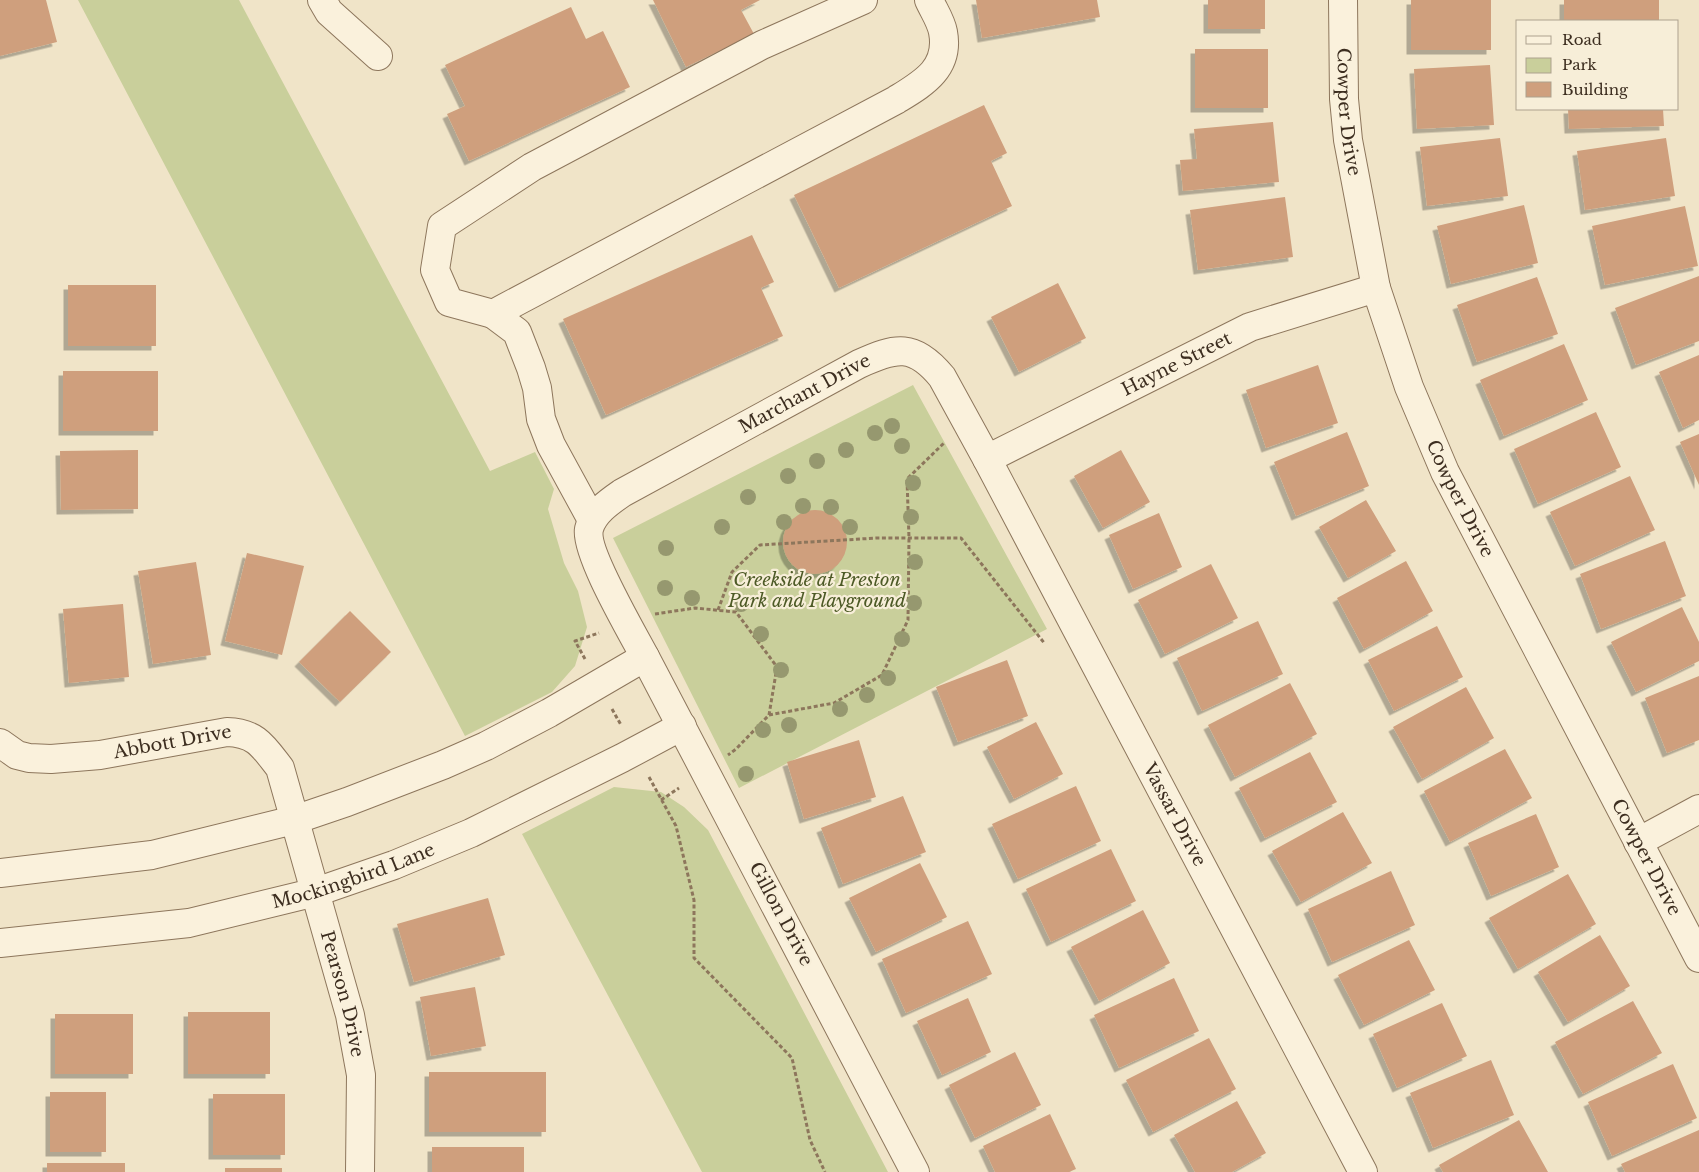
<svg xmlns="http://www.w3.org/2000/svg" width="1699" height="1172" font-family="'Libre Baskerville',serif">
<style>
.green{fill:#c9cf9b}
.building{fill:#cf9f7d;filter:url(#shadow)}
.lines{fill:none;stroke-linecap:round;stroke-linejoin:round}
.minor-casing{stroke:#8d765c;stroke-width:30}
.path{stroke:#8d765c;stroke-width:3;stroke-dasharray:4 2.5;stroke-linecap:butt}
.minor{stroke:#faf1dc;stroke-width:28}
.tree{fill:#96986f}
.labels{text-anchor:middle;stroke-width:4.5;stroke-linejoin:round;paint-order:stroke}
.street-label{font-size:18px;fill:#3d2e20;stroke:#f7eed8}
.park-label{font-size:18px;font-style:italic;fill:#4d5a26;stroke:#f7eed8}
</style>
<defs>
<filter id="shadow"><feDropShadow dx="-4.5" dy="4.5" stdDeviation="0" flood-color="#0004"/></filter>
</defs>
<rect width="100%" height="100%" fill="#f0e4c8"/>
<path class="green" d="M78,0h161l251,471 45,-19 19,37 -6,20 16,54 14,28 9,36 -12,39 -23,26 -87,44z
M913,385l134,244 -308,159 -126,-250z
M614,787l47,5 23,15 24,23 180,342h-186l-180,-338z"/>
<path class="building" d="M0,0h46l11,42 -57,14z
M653,0h107l-19,10 13,24 -68,33z
M976,0h121l3,17 -118,21z
M1208,0h57v29h-57z
M1411,0h80v50h-80z
M1564,0h95v21h-95z
M571,7l15,32 17,-8 27,56 -161,74 -22,-47 18,-8 -20,-41z
M1195,49h73v59h-73z
M1490,65l4,60 -77,4 -3,-60z
M984,105l23,48 -16,8 21,45 -173,82 -45,-93z
M1568,109h95l1,17 -95,3z
M1273,122l6,60 -96,9 -3,-31 17,-1 -3,-30z
M1500,138l8,58 -81,10 -7,-59z
M1666,138l9,58 -90,14 -8,-59z
M1285,197l8,60 -95,13 -8,-60z
M1524,205l14,58 -87,21 -14,-58z
M1685,206l13,60 -93,19 -13,-59z
M752,235l22,47 -13,6 22,48 -177,79 -43,-96z
M1699,276v65l-63,24 -21,-57z
M1537,277l21,57 -81,28 -20,-57z
M1058,283l28,55 -67,34 -28,-55z
M68,285h88v61h-88z
M1564,344l24,56 -84,36 -24,-56z
M1699,355v65l-16,8 -24,-56z
M1318,365l20,58 -72,25 -20,-58z
M63,371h95v60h-95z
M1596,412l25,55 -83,37 -24,-55z
M1347,432l22,54 -73,30 -22,-54z
M1699,434v51l-19,-43z
M138,450v59l-77,1 -1,-59z
M1121,450l29,52 -47,26 -29,-52z
M1630,476l25,54 -80,36 -25,-54z
M1366,500l30,51 -48,27 -29,-51z
M783 542a32 32 0 1 1 64 0a32 32 0 1 1-64 0Z
M1159,513l23,54 -49,22 -24,-54z
M1665,541l21,55 -85,33 -21,-55z
M247,553l57,13 -22,89 -57,-14z
M1406,561l27,50 -69,38 -27,-51z
M196,562l15,93 -58,9 -15,-93z
M1211,564l27,54 -73,36 -27,-54z
M123,604l6,73 -60,6 -6,-74z
M1682,607l17,35v19l-63,31 -25,-50z
M350,611l41,41 -51,50 -41,-40z
M1258,621l25,53 -81,37 -25,-53z
M1437,626l26,51 -69,34 -26,-51z
M1007,660l21,56 -70,26 -22,-55z
M1699,676v64l-32,13 -22,-55z
M1290,683l27,51 -82,43 -27,-52z
M1466,687l28,51 -72,41 -29,-52z
M1036,722l27,52 -49,25 -27,-52z
M859,740l17,57 -72,22 -17,-57z
M1505,749l27,49 -82,44 -26,-51z
M1310,752l27,50 -72,36 -26,-50z
M1076,786l25,55 -83,38 -26,-55z
M903,796l23,56 -83,32 -22,-56z
M1343,812l29,51 -71,39 -29,-51z
M1536,814l23,53 -68,29 -23,-53z
M1111,849l25,52 -85,41 -25,-53z
M920,863l27,54 -71,35 -27,-54z
M1391,871l24,54 -83,37 -24,-53z
M1568,874l28,50 -78,45 -29,-51z
M488,898l17,57 -91,27 -17,-58z
M1143,910l27,53 -71,38 -28,-54z
M968,921l24,53 -86,39 -24,-54z
M1600,935l30,51 -62,36 -30,-50z
M1409,940l26,50 -71,35 -26,-50z
M1174,978l25,53 -80,37 -25,-53z
M475,987l11,59 -55,10 -11,-59z
M968,998l23,54 -49,23 -25,-54z
M1633,1001l29,52 -79,41 -28,-52z
M1442,1003l25,53 -70,32 -24,-54z
M188,1012h82v62h-82z
M55,1014h78v60h-78z
M1209,1038l27,51 -83,43 -27,-52z
M1015,1052l26,53 -66,33 -26,-53z
M1491,1060l23,55 -81,33 -23,-55z
M1673,1064l24,54 -85,38 -24,-54z
M429,1072h117v60h-117z
M50,1092h56v60h-56z
M213,1094h72v61h-72z
M1237,1101l29,52 -34,19h-37l-21,-37z
M1050,1114l26,55 -7,3h-74l-12,-26z
M1519,1120l29,52h-105l-4,-7z
M1699,1130v42h-74l-4,-8z
M432,1147h92v25h-92z
M47,1163h78v9h-78z
M225,1168h57v4h-57z"/>
<g class="lines">
<defs>
<g id="minor">
<path d="M322,0l7,12 49,44"/>
<path id="s1" d="M1343,0l1,99 4,41 28,148 33,99 36,85 254,486"/>
<path d="M493,314l-44,-12 -14,-32 7,-44 90,-59 230,-122 101,-45"/>
<path id="s2" d="M987,459l263,-132 126,-39"/>
<path d="M592,520l-41,-75 -10,-26 -4,-31 -6,-20 -14,-36 -24,-18 403,-214c26,-16 54,-31 47,-68 -2,-11 -9,-21 -14,-32"/>
<path id="s3" d="M0,743l17,12 12,3 22,1 49,-4 127,-23c29,1 36,14 53,36l70,247 11,60 -1,97"/>
<path d="M1638,842l61,-33"/>
<path d="M0,873l152,-18 142,-35 53,-18 96,-37 43,-19 63,-33 96,-56"/>
<path id="s4" d="M0,943l189,-20 127,-31 78,-27 77,-32 151,-75 60,-32"/>
<path id="s5" d="M915,1172l-270,-515c-12,-23 -61,-106 -56,-128 4,-16 20,-27 33,-36l237,-129c37,-17 55,-21 83,13l45,82 376,713"/>
</g>
</defs>
<use href="#minor" class="minor-casing"/>
<path class="path" d="M718,610l14,-38 28,-27 117,-7h84l84,106
M655,614l40,-6 41,4 41,55 -8,48 -33,34 -8,6
M585,659l-10,-18 24,-8
M612,709l9,16
M769,715l65,-12 48,-28 26,-55 1,-82 -2,-59 38,-37
M649,777l27,49 18,74v58l98,100 18,82 15,32
M661,800l18,-12"/>
<use href="#minor" class="minor"/>
</g>
<g class="tree">
<circle cx="892" cy="426" r="8"/>
<circle cx="875" cy="433" r="8"/>
<circle cx="902" cy="446" r="8"/>
<circle cx="846" cy="450" r="8"/>
<circle cx="817" cy="461" r="8"/>
<circle cx="788" cy="476" r="8"/>
<circle cx="913" cy="483" r="8"/>
<circle cx="748" cy="497" r="8"/>
<circle cx="803" cy="506" r="8"/>
<circle cx="831" cy="507" r="8"/>
<circle cx="911" cy="517" r="8"/>
<circle cx="784" cy="522" r="8"/>
<circle cx="722" cy="527" r="8"/>
<circle cx="850" cy="527" r="8"/>
<circle cx="666" cy="548" r="8"/>
<circle cx="915" cy="562" r="8"/>
<circle cx="665" cy="588" r="8"/>
<circle cx="692" cy="598" r="8"/>
<circle cx="914" cy="603" r="8"/>
<circle cx="741" cy="604" r="8"/>
<circle cx="761" cy="634" r="8"/>
<circle cx="902" cy="639" r="8"/>
<circle cx="781" cy="670" r="8"/>
<circle cx="888" cy="678" r="8"/>
<circle cx="867" cy="695" r="8"/>
<circle cx="840" cy="709" r="8"/>
<circle cx="789" cy="725" r="8"/>
<circle cx="763" cy="730" r="8"/>
<circle cx="746" cy="774" r="8"/>
</g>
<g class="labels">
<g class="street-label">
<text dy="6" stroke="none"><textPath href="#s1" startOffset="112">Cowper Drive</textPath></text>
<text dy="6" stroke="none"><textPath href="#s2" startOffset="212">Hayne Street</textPath></text>
<text dy="6" stroke="none"><textPath href="#s5" startOffset="980">Marchant Drive</textPath></text>
<text dy="6" stroke="none"><textPath href="#s1" startOffset="518">Cowper Drive</textPath></text>
<text dy="6" stroke="none"><textPath href="#s3" startOffset="178">Abbott Drive</textPath></text>
<text dy="6" stroke="none"><textPath href="#s5" startOffset="1632">Vassar Drive</textPath></text>
<text dy="6" stroke="none"><textPath href="#s1" startOffset="922">Cowper Drive</textPath></text>
<text dy="6" stroke="none"><textPath href="#s4" startOffset="361">Mockingbird Lane</textPath></text>
<text transform="translate(781 914) rotate(62)" y="6">Gillon Drive</text>
<text dy="6" stroke="none"><textPath href="#s3" startOffset="535">Pearson Drive</textPath></text>
</g>
<g class="park-label">
<text x="817" y="586">Creekside at Preston<tspan x="817" dy="21">Park and Playground</tspan></text>
</g>
</g>
<rect x="1516" y="20" width="162" height="90" fill="#f7eed8" stroke="#ada18e"/>
<rect x="1526" y="36" width="25" height="8" fill="#faf1dc" stroke="#ada18e"/>
<text x="1562" y="45" font-size="15" fill="#3d2e20">Road</text>
<rect x="1526" y="58" width="25" height="15" fill="#c9cf9b" stroke="#ada18e"/>
<text x="1562" y="70" font-size="15" fill="#3d2e20">Park</text>
<rect x="1526" y="82" width="25" height="15" fill="#cf9f7d" stroke="#ada18e"/>
<text x="1562" y="95" font-size="15" fill="#3d2e20">Building</text>
</svg>
